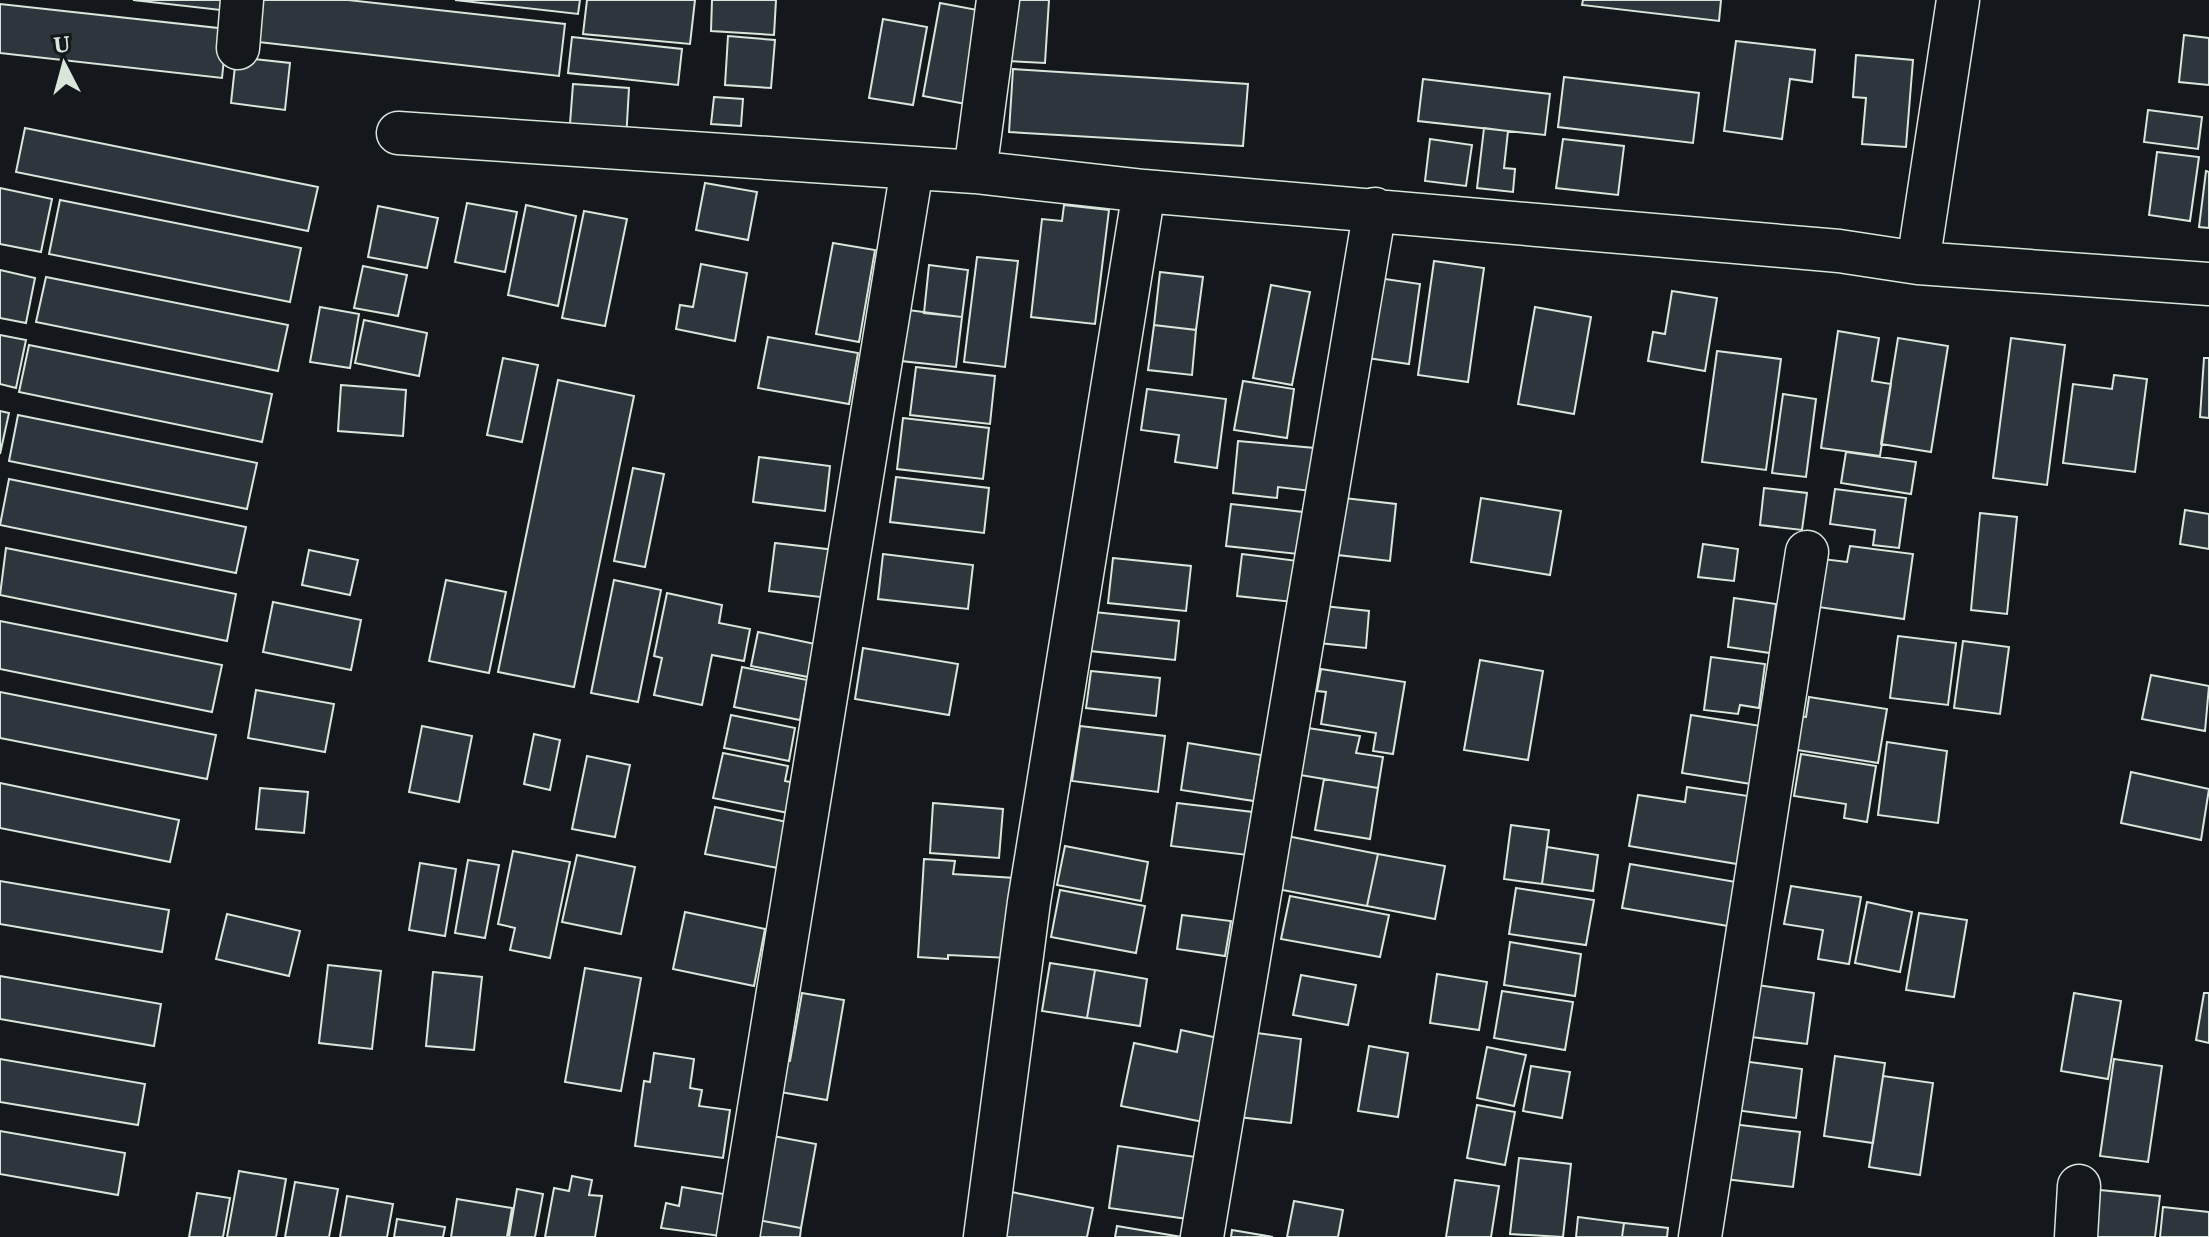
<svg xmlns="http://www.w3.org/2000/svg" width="2209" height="1237" font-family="'IBM Plex Serif',serif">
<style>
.building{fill:#2c363c;stroke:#d8e6dc;stroke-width:2}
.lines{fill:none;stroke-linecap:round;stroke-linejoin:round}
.minor-casing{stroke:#d8e6dc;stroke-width:45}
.minor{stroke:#14181c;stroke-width:42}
</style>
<rect width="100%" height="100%" fill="#14181c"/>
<path class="building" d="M133,0h97l-1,11z
M254,0h94l217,24 -6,52 -309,-35z
M455,0h125l-2,14z
M587,0h108l-5,44 -107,-10z
M712,0h64l-2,35 -63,-4z
M1011,0h38l-4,63 -38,-2z
M1583,0h138l-2,21 -137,-16z
M940,3l48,9 -17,93 -48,-9z
M0,4l227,25 -5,49 -222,-25z
M883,19l44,8 -14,78 -44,-7z
M2184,35l25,3v47l-30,-3z
M728,36l47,4 -4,48 -46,-3z
M572,37l110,12 -4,36 -110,-12z
M1736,41l79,9 -3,32 -22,-3 -8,60 -58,-8z
M1856,55l57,5 -7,87 -44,-3 4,-46 -13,-1z
M236,57l54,6 -5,47 -54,-7z
M1013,69l235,15 -5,62 -234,-14z
M1564,77l135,16 -6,50 -135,-16z
M1423,79l127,15 -5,41 -127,-14z
M573,84l56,4 -3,52 -57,-3z
M714,97l29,2 -2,27 -30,-2z
M2148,110l54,7 -4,32 -54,-7z
M25,128l293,59 -10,44 -292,-59z
M1484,128l24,3 -4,37 11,1 -2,23 -36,-4z
M1430,139l42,6 -6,41 -41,-5z
M1563,139l61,7 -6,49 -62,-7z
M2157,152l42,5 -9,64 -41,-6z
M2206,171l3,1v56l-10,-1z
M705,183l52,9 -9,48 -52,-10z
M0,188l52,11 -11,53 -41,-8z
M60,200l241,48 -11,54 -241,-48z
M467,203l50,9 -12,60 -50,-10z
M526,205l50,11 -18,90 -50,-11z
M1064,205l45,5 -14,114 -64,-7 11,-98 20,2z
M378,206l60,12 -11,50 -59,-11z
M584,211l43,8 -22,107 -43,-8z
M833,243l42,7 -16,92 -43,-8z
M977,257l41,4 -13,106 -41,-5z
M1434,261l50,7 -16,114 -50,-7z
M701,264l46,9 -12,68 -59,-12 4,-24 13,2z
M929,265l39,5 -6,47 -38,-4z
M363,266l44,9 -9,41 -44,-8z
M0,270l35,8 -9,45 -26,-5z
M1160,272l43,5 -7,53 -42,-5z
M46,277l242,48 -10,46 -242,-49z
M1371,277l49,7 -11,80 -49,-7z
M1271,285l39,7 -18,93 -39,-7z
M1672,291l45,7 -12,73 -57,-10 5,-29 12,2z
M320,307l39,7 -9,54 -40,-6z
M1535,307l56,10 -17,97 -56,-10z
M908,310l54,7 -6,50 -55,-6z
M364,320l63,13 -8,43 -64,-13z
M1154,325l42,5 -4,45 -44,-5z
M1838,331l41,7 -7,43 19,3 -11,72 -59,-8z
M0,335l26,5 -10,48 -16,-4z
M768,337l90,16 -9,51 -91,-16z
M1898,338l50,8 -17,106 -50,-8z
M2011,338l54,7 -18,140 -54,-7z
M29,345l243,49 -10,48 -243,-50z
M1717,351l64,8 -15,111 -64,-8z
M503,358l35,7 -16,77 -35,-7z
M2204,358h5v60l-9,-1z
M916,367l79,9 -5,48 -80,-9z
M2114,375l33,4 -12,93 -72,-9 10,-79 39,5z
M558,380l76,16 -60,291 -76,-15z
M1243,381l51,8 -7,49 -53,-8z
M341,385l65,5 -3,46 -65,-5z
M1147,389l79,10 -9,69 -42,-6 4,-27 -38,-5z
M1783,394l33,5 -10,78 -34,-4z
M0,411l9,2 -9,41z
M18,415l239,48 -10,46 -238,-48z
M903,418l86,10 -6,51 -86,-10z
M1238,441l77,7 -4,43 -33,-4 -1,11 -44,-5z
M1846,452l70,10 -5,32 -70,-11z
M759,457l71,9 -5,45 -72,-9z
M633,468l31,6 -19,93 -31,-6z
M896,477l93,11 -5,45 -94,-11z
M9,479l237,48 -10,46 -236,-48z
M1764,488l43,5 -5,37 -42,-5z
M1835,489l71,9 -7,50 -26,-3 2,-15 -45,-6z
M1344,498l52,6 -6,57 -52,-6z
M1481,498l80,13 -11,64 -79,-13z
M1231,504l72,8 -5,42 -72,-8z
M2185,510l24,4v35l-29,-5z
M1980,513l37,4 -10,97 -36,-4z
M775,543l60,7 -6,48 -60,-7z
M1703,544l35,5 -4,32 -36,-4z
M1850,546l63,8 -9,65 -86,-12 5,-48 24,3z
M6,548l230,46 -9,47 -227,-46z
M309,550l49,10 -8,35 -48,-10z
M883,554l90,11 -5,44 -90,-10z
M1242,554l56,7 -5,41 -56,-6z
M1113,558l78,8 -5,45 -78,-8z
M446,580l60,12 -17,81 -60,-12z
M614,580l47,10 -23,112 -47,-9z
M667,593l55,12 -3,18 31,6 -6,32 -32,-6 -10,50 -48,-10 8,-37 -8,-2z
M1734,598l42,6 -6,49 -42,-6z
M273,602l88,18 -10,50 -88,-18z
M1324,606l45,5 -3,37 -47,-5z
M1094,612l85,9 -4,39 -85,-9z
M0,621l222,44 -10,47 -212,-43z
M758,632l57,12 -7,33 -57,-11z
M1898,636l58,7 -8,62 -58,-7z
M1963,641l46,6 -9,67 -46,-6z
M863,648l95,16 -9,51 -94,-16z
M1711,657l54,7 -6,44 -19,-3 -2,9 -34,-4z
M1480,660l63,11 -15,89 -64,-10z
M742,667l65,13 -7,40 -66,-13z
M1321,669l84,13 -12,72 -20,-3 3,-18 -55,-9 5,-32 -9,-1z
M1091,671l69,7 -4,38 -70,-8z
M2151,675l58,11 -4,45 -63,-12z
M256,690l78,14 -9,48 -77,-14z
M0,692l216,43 -9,44 -207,-41z
M1809,697l78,12 -9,54 -87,-14 5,-33 10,1z
M731,715l64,13 -6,33 -65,-13z
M1691,715l70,11 -10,58 -69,-11z
M422,726l50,10 -13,66 -50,-10z
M1080,726l85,10 -7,56 -86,-11z
M1308,728l52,8 -4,17 27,4 -5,31 -78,-13z
M534,734l26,6 -10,50 -26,-6z
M1887,742l60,9 -9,72 -60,-8z
M1188,743l73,12 -7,46 -73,-11z
M723,753l65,13 -3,15 19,4 -6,30 -85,-17z
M1801,754l75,12 -9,56 -23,-4 2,-14 -52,-8z
M587,756l43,9 -15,72 -43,-8z
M2131,772l78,17 -8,51 -80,-17z
M1324,779l54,9 -8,51 -55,-9z
M0,783l179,37 -9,42 -170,-34z
M1687,787l68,10 -12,68 -114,-19 9,-51 47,7z
M260,788l48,4 -4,41 -48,-4z
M933,803l70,6 -4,49 -69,-5z
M1177,803l84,10 -5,43 -85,-10z
M715,807l72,15 -9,46 -73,-14z
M1511,825l38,5 -7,54 -38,-5z
M1287,836l91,18 -11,52 -90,-17z
M1065,846l83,16 -7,39 -84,-16z
M1547,847l51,8 -5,36 -51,-7z
M513,851l57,11 -20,96 -40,-8 5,-22 -17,-4z
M1378,854l67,12 -10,53 -68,-13z
M577,855l58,12 -14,67 -59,-12z
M924,859l31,2 -2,13 62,4 -6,80 -61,-3v4l-30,-2z
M468,860l31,5 -14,73 -30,-5z
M420,863l36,6 -11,67 -36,-6z
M1630,864l106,18 -8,44 -106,-18z
M0,881l169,29 -7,42 -162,-28z
M1791,886l70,11 -12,67 -31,-5 5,-29 -39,-6z
M1516,888l78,12 -8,45 -77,-11z
M1060,890l85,16 -9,47 -85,-16z
M1290,896l99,19 -9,42 -99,-18z
M1867,902l45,10 -12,60 -45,-9z
M685,912l80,17 -11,57 -81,-17z
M1919,913l48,7 -13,77 -48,-7z
M227,914l73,17 -11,45 -73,-17z
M1182,915l49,6 -6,35 -48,-7z
M1510,942l71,12 -6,42 -71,-11z
M1050,963l45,7 -8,48 -45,-7z
M328,965l53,6 -9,78 -53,-6z
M585,968l56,10 -20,113 -56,-9z
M1095,970l52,9 -7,47 -53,-8z
M433,972l49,5 -8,73 -48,-4z
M1437,974l50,8 -8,48 -49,-7z
M1301,975l55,10 -8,40 -55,-10z
M0,976l161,28 -7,42 -154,-27z
M1750,984l64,9 -7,51 -64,-8z
M1502,991l71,11 -8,48 -71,-12z
M802,993l42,7 -17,100 -53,-9 6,-31 10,1z
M2074,993l47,8 -13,78 -47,-8z
M2204,993h5v50l-13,-3z
M1181,1030l51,11 -18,83 -93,-18 13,-63 43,9z
M1249,1032l52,7 -10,84 -53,-6z
M1369,1046l39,7 -10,64 -40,-6z
M1487,1047l39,8 -12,51 -37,-8z
M654,1053l40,6 -4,29 12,2 -3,16 31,4 -7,48 -88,-12 9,-65 6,1z
M1835,1056l50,7 -12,80 -49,-7z
M0,1059l145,25 -7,41 -138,-23z
M2114,1059l48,7 -14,96 -48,-6z
M1742,1061l60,8 -6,49 -61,-8z
M1531,1066l39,6 -8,46 -39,-7z
M1883,1076l50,7 -13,92 -51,-8z
M1477,1105l38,7 -10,53 -38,-7z
M1732,1124l68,8 -7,55 -68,-8z
M0,1131l125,22 -7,42 -118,-21z
M773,1136l43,8 -15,84 -43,-8z
M1118,1146l85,12 -8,62 -86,-12z
M1519,1158l52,6 -8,73 -53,-3z
M239,1171l47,8 -10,58h-49z
M572,1176l20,4 -3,15 13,1 -7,41h-50l9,-49 15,3z
M1455,1180l44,6 -8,51h-45z
M295,1182l43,7 -9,48h-44z
M682,1187l53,9 -7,41 -67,-9 5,-25 13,3z
M517,1189l26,5 -8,43h-26z
M2100,1190l60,6 -5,41h-60z
M1006,1191l87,17 -6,29h-91z
M197,1193l33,5 -7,39h-34z
M347,1196l46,8 -6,33h-47z
M457,1199l55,9 -5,29h-56z
M1294,1201l49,9 -5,27h-51z
M2163,1207l46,5v25h-49z
M1578,1217l46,6 -2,14h-46z
M397,1219l48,8 -2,10h-49z
M758,1220l43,8 -1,9h-45z
M1624,1223l44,5 -1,9h-45z
M1117,1226l65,11h-67z
M1232,1230l41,7h-42z"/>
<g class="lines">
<defs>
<path id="minor" d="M238,48l4,-48
M398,133l577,39 169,19 695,60 79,12 291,21
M975,172l23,-172
M1918,263l40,-263
M738,1237l174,-1068
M985,1237l44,-335 115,-711
M1202,1237l173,-1028
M1700,1237l107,-685
M2076,1237l3,-51"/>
</defs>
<use href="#minor" class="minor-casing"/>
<use href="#minor" class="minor"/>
</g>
<g transform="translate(64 64) rotate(354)" stroke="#14181c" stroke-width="6" paint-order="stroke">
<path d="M0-6L14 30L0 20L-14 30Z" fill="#d8e6dc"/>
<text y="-12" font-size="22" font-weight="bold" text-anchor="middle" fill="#d8e6dc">U</text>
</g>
</svg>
